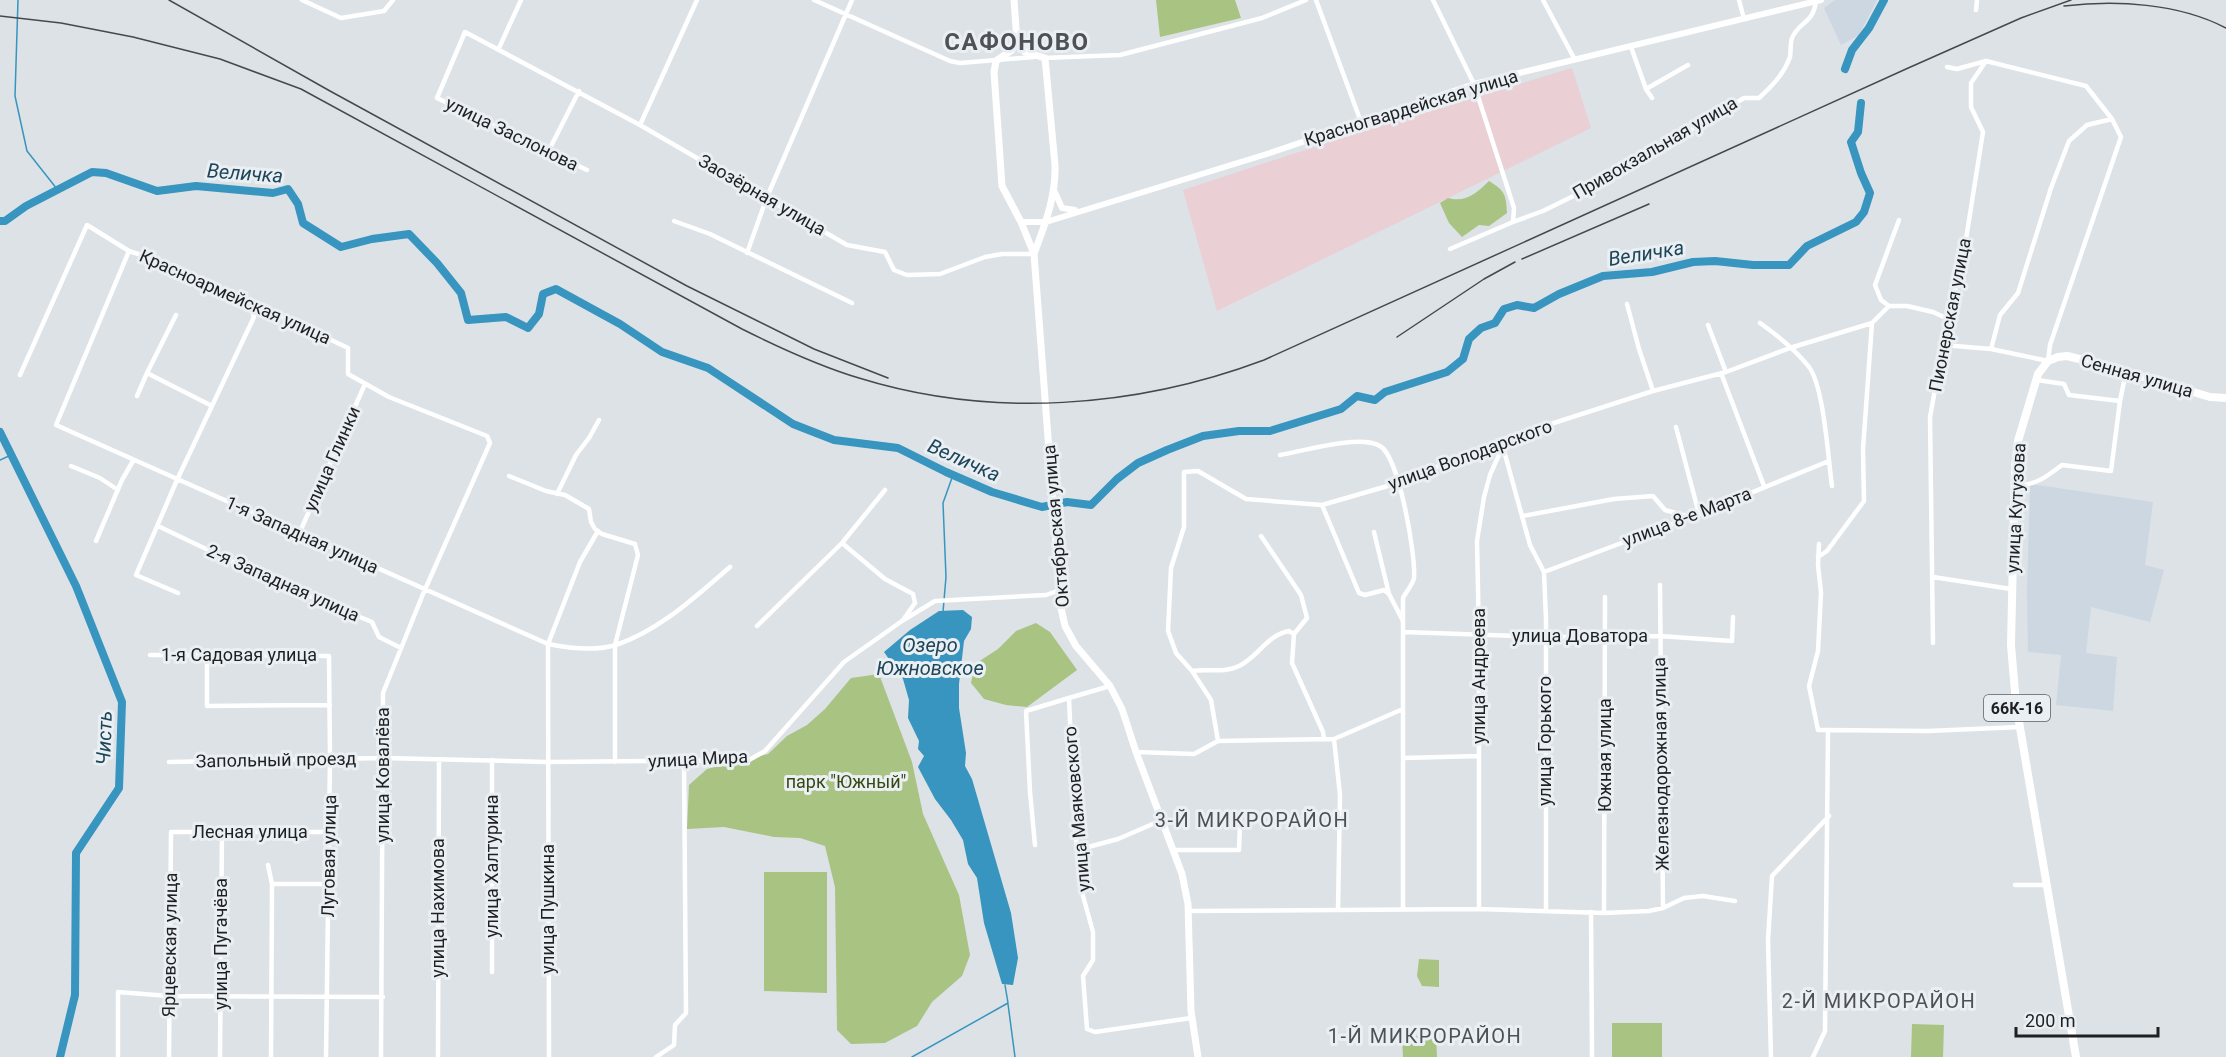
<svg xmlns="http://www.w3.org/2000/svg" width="2226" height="1057" font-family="Roboto,sans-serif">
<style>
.commercial{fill:#eacfd4}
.built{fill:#ccd7e2}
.green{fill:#a9c383}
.water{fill:#3795bf}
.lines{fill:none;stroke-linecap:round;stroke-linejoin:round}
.stream{stroke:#3795bf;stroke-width:1.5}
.river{stroke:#3795bf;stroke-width:8}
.minor{stroke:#fff;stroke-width:4.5}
.tertiary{stroke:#fff;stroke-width:6}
.secondary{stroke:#fff;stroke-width:7}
.primary{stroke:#fff;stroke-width:8}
.rail{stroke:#46494c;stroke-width:1.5}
.labels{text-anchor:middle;stroke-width:6;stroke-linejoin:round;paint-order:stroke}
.shield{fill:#eaeff4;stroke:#5b5e61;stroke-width:1.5}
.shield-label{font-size:16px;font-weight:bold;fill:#1e2022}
.street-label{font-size:18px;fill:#1e2022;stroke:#eaeff4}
.park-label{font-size:18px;fill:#354811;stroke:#eaeff4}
.water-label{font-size:20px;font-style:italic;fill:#1e4558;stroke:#eaeff4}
.neighbourhood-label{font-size:20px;letter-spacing:1.5px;fill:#4e5256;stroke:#eaeff4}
.district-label{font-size:24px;font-weight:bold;letter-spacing:1.5px;fill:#4e5256;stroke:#eaeff4}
</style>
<rect width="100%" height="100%" fill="#dce2e6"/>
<path class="commercial" d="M1572,68l19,60 -374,183 -34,-121 168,-55z"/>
<path class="built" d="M1835,0h42l-18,35 -18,10 -17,-37z
M2030,484l123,18 -8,63 19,5 -14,52 -59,-15 -5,46 31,4 -4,54 -57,-6 5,-50 -33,-3 -1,-62z"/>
<path class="green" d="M1156,0h79l6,18 -81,19z
M1489,181c16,10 17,13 18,32l-18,13 -10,-1 -17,12 -13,-14 -9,-20 8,-5c18,5 29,-5 41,-17z
M1036,623l14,9 27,38 -50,37 -21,-2 -22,-6 -13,-16 4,-19 23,-15 18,-18z
M879,674l33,88 11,52 36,81 11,60 -8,21 -30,26 -15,24 -32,17 -34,1 -14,-14 -2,-143 -10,-41 -25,-8 -26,-1 -50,-10 -37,2 2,-44 18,-16 61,-15 19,-18 20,-11 18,-16 26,-31z
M764,872h63v121l-63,-2z
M1419,959l20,1v27l-17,-1 -5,-10z
M1612,1023h50v34h-50z
M1912,1024l32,1 -1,32h-32z
M1436,1035l1,22h-34l-1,-20z"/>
<path class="water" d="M963,610l9,7 -1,12 -7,12 -5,43v24l7,45 -1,13 7,13 39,134 7,45 -5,27 -11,-1 -18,-61 -7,-45 -9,-14 -5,-24 -12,-20 -16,-21 -17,-32 6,-11 -6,-7 1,-8 -11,-23 1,-18 -6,-21 -19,-27 26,-22 29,-19z"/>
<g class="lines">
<path class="stream" d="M18,0l-3,96 12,55 30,38
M0,460l11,-5
M943,612l3,-35 -3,-74 10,-28
M1008,1004l7,53
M912,1057l96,-54 -3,-18"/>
<path class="river" d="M1845,69l7,-19 17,-22 15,-28
M0,221h5l21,-15 66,-34 14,1 51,18 39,-5 77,7 15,-4 10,15 5,19 38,24 31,-8 37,-5 28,29 24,30 7,27 38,-3 22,11 11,-14 4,-20 13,-5 64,35 42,28 46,16 85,56 41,16 64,8 48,24 46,20 50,15 25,-5 24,3 26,-26 21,-16 29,-13 36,-14 36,-5h31l71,-22 16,-13 18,4 10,-8 62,-20 16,-13 6,-20 12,-11 14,-5 9,-14 13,-4 17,3 25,-14 44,-18 49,-4 41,-10 22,-1 38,4h36l18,-19 49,-24 8,-10 6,-19 -9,-20 -10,-31 7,-10 3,-29
M0,432l76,154 46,116 -3,86 -43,65 -1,142 -15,62"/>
<path class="minor" d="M302,0l39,18 43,-7 9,-11
M814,0l136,61 10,2 74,-6
M1316,0l45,122
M1433,0l41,84 40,124 -1,14 -63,27
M1543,0l32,60
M1739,0l5,19
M1976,10l1,-10
M1631,47l15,42 6,9
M499,48l22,-48
M1043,58l77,-3 142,-37 44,-18
M1646,89l42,-24
M640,125l57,-125
M548,152l31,-61
M587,170l-150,-72 28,-66 175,93 207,120 38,7 9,18 13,5 33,-1 45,-17 17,-3h32
M1899,220l-24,65 6,15 8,6h18l26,6 15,7
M674,221l36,13 142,69
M1513,222l30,-11 65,-32 136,-81h15c13,-12 25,-24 31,-41 1,-6 0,-13 2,-19 7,-17 22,-14 24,-38
M129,251l-73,174 492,219c20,4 48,7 68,1 44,-15 79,-48 114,-78
M747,253l20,-56 85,-197
M1627,304l12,45 14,42
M176,315l-29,58 65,33
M1760,323c17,12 36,27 49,44 15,20 19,91 23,119
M1708,325l18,47
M1943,345l48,4 57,12 2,-16 71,-208 -9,-18 -26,-33 -100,-25 -29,8 -10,-2
M1991,349l9,-34 18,-22 33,-105 18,-47 18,-16 25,-6
M1721,373l43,113
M20,375l67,-150 42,26 36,12 85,42 24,8 74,35v26l41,23 98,39 3,7 -67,151 -40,99 -2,364
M2037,380l27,4 5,11 51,6 6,-29
M137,396l10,-23
M1676,427l23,87
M1501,440l29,105 14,27 2,48v291
M1280,455c24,-4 79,-21 100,-9 19,10 36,110 34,132 -1,6 -8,14 -11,20v312
M71,466l29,12 18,12
M509,476l37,15 19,4 24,14 2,13 4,7 7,5 33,10 3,11 -23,90v117
M2014,486c22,-1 31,-8 48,-21l49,6 9,-70
M557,494l19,-39 13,-17 10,-18
M1322,505l37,88 6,2 19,-5 5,4 14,27
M1523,516l91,-17 39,-3 12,14 25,7
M158,526l115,55 99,41 7,15 22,11
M1374,532l15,62
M299,534l66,-150
M1261,536l40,59 6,23 -13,16 -2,29 31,69 1,7
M96,541l26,-61 11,-19
M842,543l43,36 28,15 2,9 -12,17
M1819,544l-1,21 3,28 -3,58 -9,35 9,44h10
M1818,557l9,-6 37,-50 -1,-52 9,-126
M1544,572l155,-58 130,-53
M1933,577l78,12
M1660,585l3,323
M178,593l-42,-18 41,-95 77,-163 -4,-12
M757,626l85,-83 43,-53
M1403,632l142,5 114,-1 73,5 1,-24
M1933,643l-3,-226 18,-98 15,-61 20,-126 -12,-25v-24l15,-22
M150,655l179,1 1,102 -4,299
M207,656v50l123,-1
M1192,671c16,-3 31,3 47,-5 19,-9 28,-31 50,-35l5,3
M1110,686l-41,12 5,115 6,72 13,47v28l-10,16 4,53 8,3 96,-14
M1334,739l6,56 -2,115
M1218,741l-7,-41 -19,-29 -16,-18 -8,-22 3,-63 13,-41v-55l14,-1 48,28 76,6 76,-22 103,-43 152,-49 73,-19 64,-24 82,-25 17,-17
M1136,752l58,2 24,-13 116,-2 69,-30
M1403,758l76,-2
M492,760v212
M169,762l214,-4 164,4 202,-2 16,-9 79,-89 58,-41 33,-20 111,-6 14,-5
M1035,845l-5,-53 -4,-81 43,-13
M1077,850l41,-11 44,-19
M1173,850h66l1,-26
M268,865l4,19 -1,173
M272,884h56
M2015,885h32
M1479,909v-273l-2,-95 7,-44 6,-22 12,-27
M1188,911l291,-2 125,4 45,-2 14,-3 21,-10 19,-2 32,5
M1591,912l1,145
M1604,913l1,-316
M118,1057v-65l51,4 214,1
M169,1057l2,-225h158
M220,1057l2,-226
M438,1057l1,-298
M549,1057l-1,-413 32,-82 18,-31
M656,1057l18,-12 1,-20 11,-12 -2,-253
M1771,1057l-3,-117 4,-64 57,-60
M1813,1057l12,-26 3,-301 100,1 92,-4"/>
<path class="tertiary" d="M1054,190l8,18 13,2
M1021,222h25l224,-69 204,-69 347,-84"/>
<path class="secondary" d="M1014,0l3,42
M1017,42l-5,8 -16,11 -2,11 8,114 19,36 13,32 27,354 4,18 11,20 34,40 12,23 14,43 46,122 6,30 3,107 7,46
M1017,42l8,10 20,6 10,107c1,32 -10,59 -21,89"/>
<path class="primary" d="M2076,1057l-60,-353 -5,-59 4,-178 3,-26 20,-67 10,-13 10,-4 9,-1 33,8 110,33 16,1"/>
<path class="rail" d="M169,0l161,91 357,195 127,63 74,29
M2064,6c52,-6 114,-3 162,22
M0,16l61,7 72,14 87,22 81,30 441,240c38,19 77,37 117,49 132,41 277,30 405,-18l642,-291 115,-51 50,-18
M1522,259l127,-55
M1397,337l87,-58 31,-17"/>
</g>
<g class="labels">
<rect class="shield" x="1984" y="695" width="66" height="26" rx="4.5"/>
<g class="shield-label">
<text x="2017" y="714">66К-16</text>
</g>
<g class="street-label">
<text transform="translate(1411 108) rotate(-17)" y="6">Красногвардейская улица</text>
<text transform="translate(512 134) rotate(26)" y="6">улица Заслонова</text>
<text transform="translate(1655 148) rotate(-30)" y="6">Привокзальная улица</text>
<text transform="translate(762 195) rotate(30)" y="6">Заозёрная улица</text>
<text transform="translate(235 297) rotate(24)" y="6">Красноармейская улица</text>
<text transform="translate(1950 315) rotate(-79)" y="6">Пионерская улица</text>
<text transform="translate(2137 376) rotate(16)" y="6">Сенная улица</text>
<text transform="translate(1470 455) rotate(-20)" y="6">улица Володарского</text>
<text transform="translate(332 459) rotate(-66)" y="6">улица Глинки</text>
<text transform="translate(2016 508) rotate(-87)" y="6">улица Кутузова</text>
<text transform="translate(1687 517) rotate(-21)" y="6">улица 8-е Марта</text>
<text transform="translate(1056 526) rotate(-95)" y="6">Октябрьская улица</text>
<text transform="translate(302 535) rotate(24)" y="6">1-я Западная улица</text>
<text transform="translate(283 583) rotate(24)" y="6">2-я Западная улица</text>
<text x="1580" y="642">улица Доватора</text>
<text x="239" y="661">1-я Садовая улица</text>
<text transform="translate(1479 676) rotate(-90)" y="6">улица Андреева</text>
<text transform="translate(1545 741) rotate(-90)" y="6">улица Горького</text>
<text transform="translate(1605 755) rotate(-90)" y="6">Южная улица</text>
<text transform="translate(698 759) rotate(-3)" y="6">улица Мира</text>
<text transform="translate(276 760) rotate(-1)" y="6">Запольный проезд</text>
<text transform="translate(1661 764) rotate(-91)" y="6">Железнодорожная улица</text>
<text transform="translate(383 775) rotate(-90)" y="6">улица Ковалёва</text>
<text transform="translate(1077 809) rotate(-95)" y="6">улица Маяковского</text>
<text x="250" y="838">Лесная улица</text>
<text transform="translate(329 856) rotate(-89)" y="6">Луговая улица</text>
<text transform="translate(492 866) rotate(-90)" y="6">улица Халтурина</text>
<text transform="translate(438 908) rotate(-90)" y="6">улица Нахимова</text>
<text transform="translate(548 909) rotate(-90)" y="6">улица Пушкина</text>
<text transform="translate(221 944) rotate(-90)" y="6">улица Пугачёва</text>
<text transform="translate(170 945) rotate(-89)" y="6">Ярцевская улица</text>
</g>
<g class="park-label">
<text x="846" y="788">парк "Южный"</text>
</g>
<g class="water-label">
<text transform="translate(245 173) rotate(4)" y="7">Величка</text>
<text transform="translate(1646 253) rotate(-9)" y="7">Величка</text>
<text transform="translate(964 460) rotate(24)" y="7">Величка</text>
<text x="930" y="652">Озеро<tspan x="930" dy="23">Южновское</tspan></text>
<text transform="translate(104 738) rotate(-88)" y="7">Чисть</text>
</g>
<g class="neighbourhood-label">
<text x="1252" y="827">3-Й МИКРОРАЙОН</text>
<text x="1879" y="1008">2-Й МИКРОРАЙОН</text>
<text x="1425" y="1043">1-Й МИКРОРАЙОН</text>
</g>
<g class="district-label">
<text x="1017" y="50">САФОНОВО</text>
</g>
</g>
<path d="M2016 1027v9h142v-9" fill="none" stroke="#1e2022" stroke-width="3"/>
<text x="2025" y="1027" font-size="18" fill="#1e2022" stroke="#eaeff4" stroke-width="4.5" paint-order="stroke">200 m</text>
</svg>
